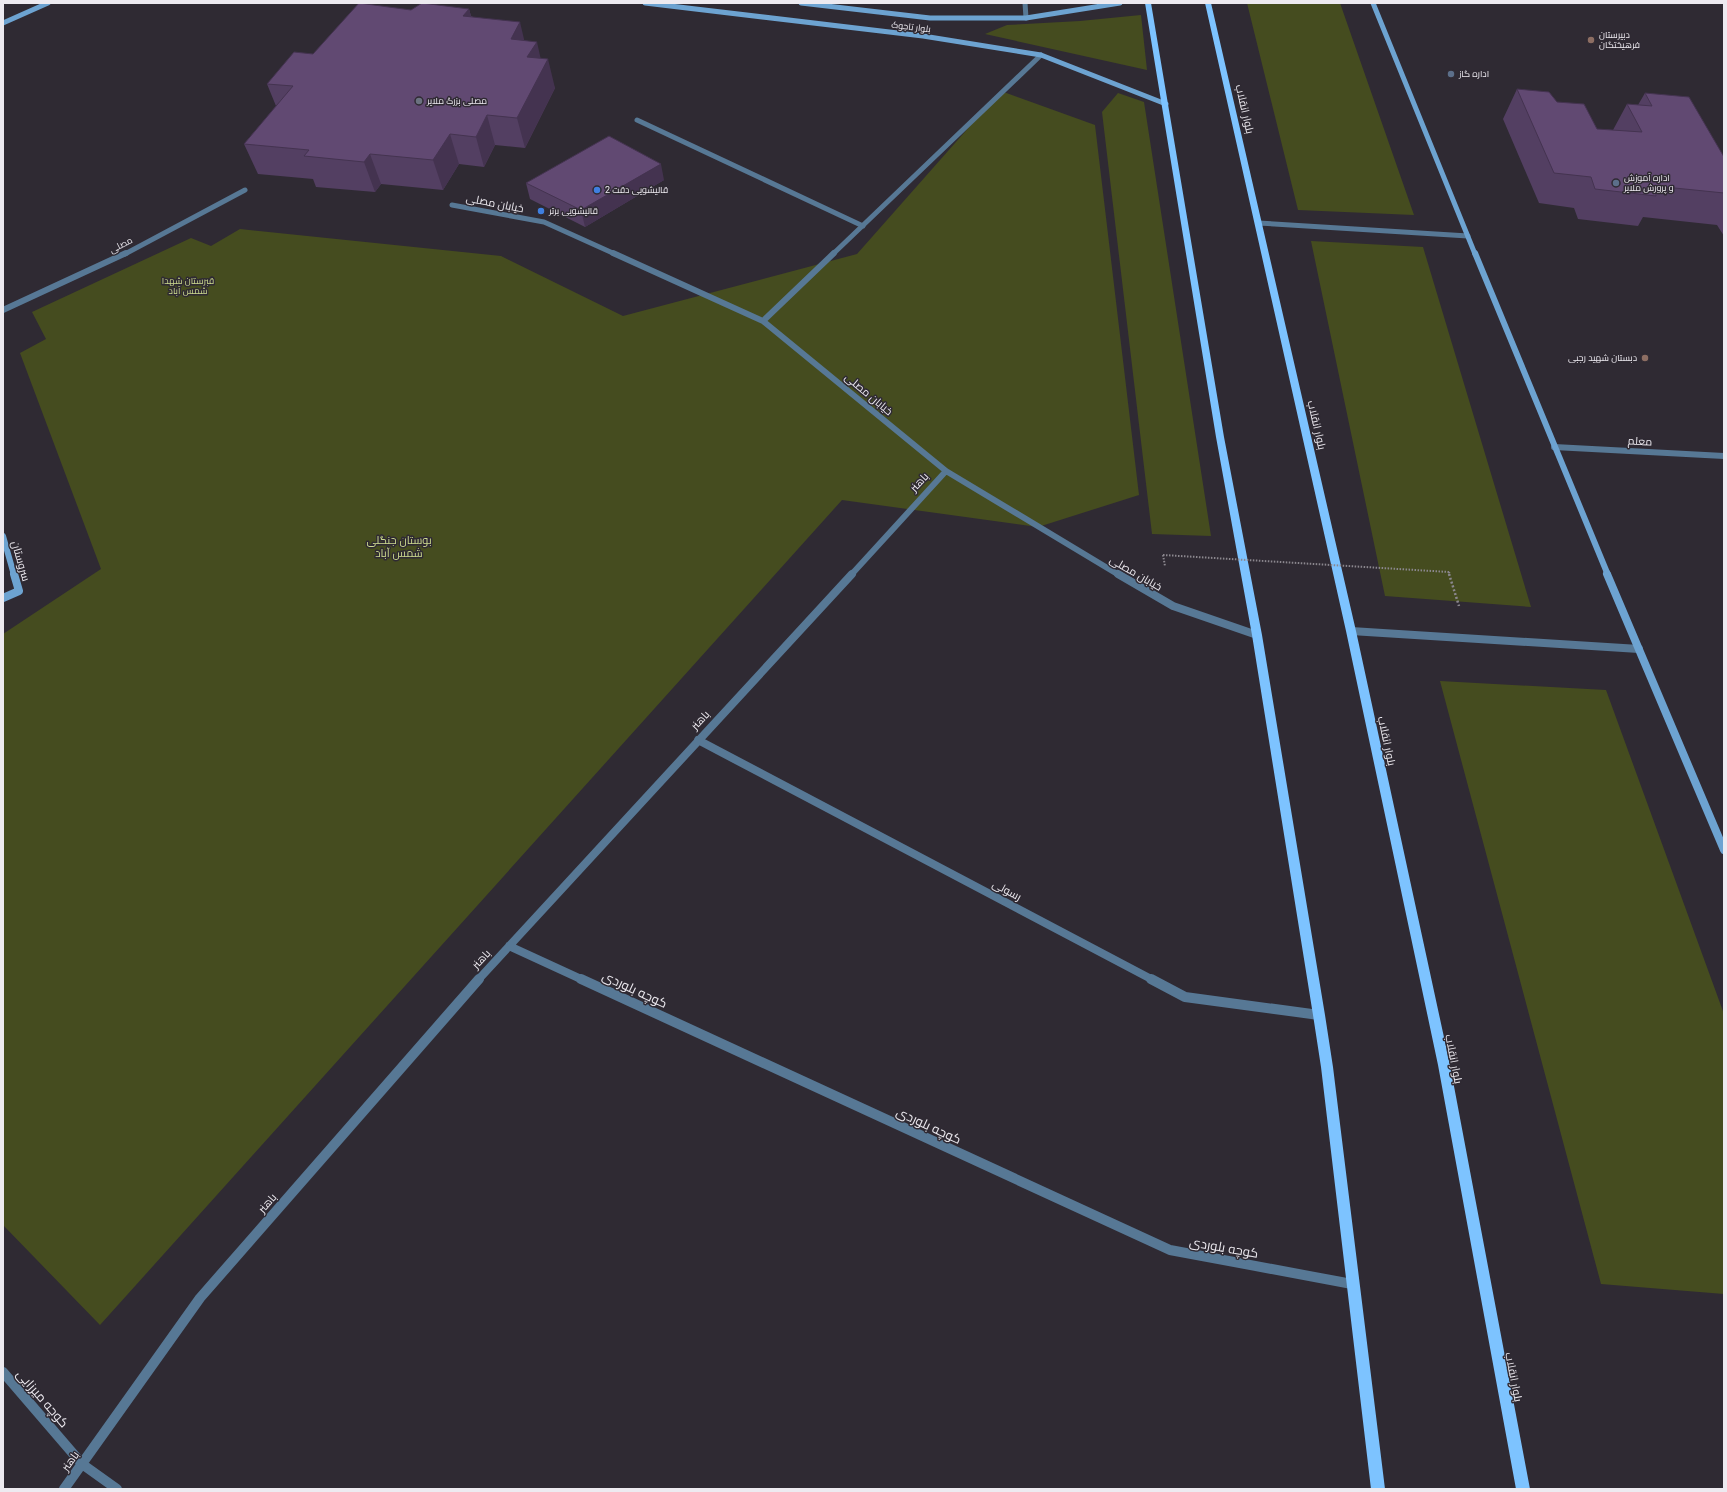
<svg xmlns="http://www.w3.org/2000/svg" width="1727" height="1492" font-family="Roboto,Cairo,sans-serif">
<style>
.green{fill:#454c1f}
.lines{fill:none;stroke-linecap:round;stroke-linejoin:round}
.path-far1{stroke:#8b878e;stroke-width:2;stroke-dasharray:1.5 1.5;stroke-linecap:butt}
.path{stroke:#8b878e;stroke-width:2.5;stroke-dasharray:2 2;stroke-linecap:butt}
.lane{stroke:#577895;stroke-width:5}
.street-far3{stroke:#577895;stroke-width:5}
.street-far2{stroke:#577895;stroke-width:6}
.street-far1{stroke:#577895;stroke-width:8}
.street{stroke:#577895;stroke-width:10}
.secondary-far2{stroke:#6da3d1;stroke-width:5}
.secondary-far1{stroke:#6da3d1;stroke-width:6}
.secondary{stroke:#6da3d1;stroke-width:8}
.primary{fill:#7dc3ff;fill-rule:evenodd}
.path-bridge{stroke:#8b878e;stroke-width:2;stroke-dasharray:1.5 1.5;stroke-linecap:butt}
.wall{fill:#533f62}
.shaded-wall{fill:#443350}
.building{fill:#614972;stroke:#443350}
.education-dot{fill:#8d6e63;stroke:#2f2a33;stroke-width:1.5}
.service-dot{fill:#5c6f8a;stroke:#2f2a33;stroke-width:1.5}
.worship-dot{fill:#6b7280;stroke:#2f2a33;stroke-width:1.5}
.shop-dot{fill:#3f7fe0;stroke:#2f2a33;stroke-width:1.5}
.labels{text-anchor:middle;stroke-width:3;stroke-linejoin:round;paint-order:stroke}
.far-street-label{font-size:9px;fill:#edeaf0;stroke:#2f2a33}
.far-poi-label{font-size:9px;fill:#edeaf0;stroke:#2f2a33;text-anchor:start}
.far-park-label{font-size:9px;fill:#cedc8f;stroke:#2f2a33}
.street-label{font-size:11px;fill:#edeaf0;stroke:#2f2a33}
.park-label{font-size:11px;fill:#cedc8f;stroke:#2f2a33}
.near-street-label{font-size:13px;fill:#edeaf0;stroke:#2f2a33}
</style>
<rect width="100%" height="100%" fill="#2f2a33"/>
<path class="green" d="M1247,3h93l74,212 -116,-5z
M1141,15l6,55 -162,-36 22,-9 73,-4z
M1001,91l94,34 44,370 -101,32 -196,-27 -742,825 -97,-100v-591l98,-65 -81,-216 26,-14 -14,-27 159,-74 20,8 29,-17 261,27 122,60 234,-62z
M1118,93l26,9 67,434 -59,-2 -50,-422z
M1311,241l112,6 108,360 -146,-11z
M1440,681l166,9 118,324v280l-123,-10z"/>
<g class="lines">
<path class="path-far1" d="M1163,555l2,11
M1449,572l1,3"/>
<path class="path" d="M1449,574l10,32"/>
<path class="lane" d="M637,120l226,106"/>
<path class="street-far3" d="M1025,3l1,15
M452,205l92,17 71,32
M1258,223l210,13
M125,254l120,-64
M833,254l208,-199"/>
<path class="street-far2" d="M613,253l150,68 183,150 173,104
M3,310l123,-57
M763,321l71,-68
M1554,447l170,9
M851,575l95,-104"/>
<path class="street-far1" d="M1118,574l55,32 84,29
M1351,631l288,18
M698,740l455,240
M509,946l74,34
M478,980l374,-406"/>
<path class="street" d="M581,979l589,271 182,34
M1151,979l34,18 134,18
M3,1372l79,92 35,25
M64,1489l136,-191 279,-319"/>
<path class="secondary-far2" d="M645,3l278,33 118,19 125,49
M801,3l129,15h96l94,-15
M1373,3l102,251
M3,23l45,-20"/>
<path class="secondary-far1" d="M1475,253l133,322
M3,536l11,39"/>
<path class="secondary" d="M1607,574l117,276
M3,598l16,-7 -5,-17"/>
<path class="primary" d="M1145,3h6l73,434 38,198 63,380 8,52 52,422h-14l-50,-422 -8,-52 -61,-380 -36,-198z
M1205,3h6l145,628 94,434 80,424h-14l-78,-424 -92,-434z"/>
<path class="path-bridge" d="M1163,555l286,17"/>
</g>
<path class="wall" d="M469,9l2,7 54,25 15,17 15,30 -30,60 -30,-3 -11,22 -25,-3 -16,26 -62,-6 -6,8 -59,-5 -3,-8 -55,-5 -14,-30 32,-38 -9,-22 46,-30z
M1517,89l40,13 40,27 16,1 14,-26 11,1 7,-12 79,64v79l-7,-11 -74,-8 -5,9 -60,-7 -4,-11 -35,-5 -36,-84z
M664,180l-79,47 -55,-28 -4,-16z"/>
<path class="shaded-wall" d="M469,9l8,29 -14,-22z
M520,22l7,30 -16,-13z
M537,42l6,27 5,-10 7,29 -30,60 -8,-30 10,-61z
M487,115l8,30 -11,22 -8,-30z
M450,134l9,30 -16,26 -10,-30z
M370,154l11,30 -6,8 -11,-30z
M661,164l3,16 -79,47 -4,-17z"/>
<path class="building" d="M359,3l52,7 11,-7 47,6 -6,7 57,6 -9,17 26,3 -10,15 21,2 -31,59 -30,-3 -11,22 -26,-3 -17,26 -63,-6 -6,8 -60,-6 5,-6 -65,-6 49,-58 -26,-2 27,-32 19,2z
M1517,89l32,3 8,10 27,2 13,25 45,3 -15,-28 25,2 -7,-13 44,4 35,60v36l-69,-7 1,10 -61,-7 -4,-12 -37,-4z
M609,136l52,28 -80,46 -55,-27z"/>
<g class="education-dot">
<circle cx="1591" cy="40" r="4"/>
<circle cx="1645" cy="358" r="4"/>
</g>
<g class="service-dot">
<circle cx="1451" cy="74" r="4"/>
<circle cx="1616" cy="183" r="4"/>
</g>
<circle class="worship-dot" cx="419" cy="101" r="4"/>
<g class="shop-dot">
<circle cx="597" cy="190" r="4"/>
<circle cx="541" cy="211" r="4"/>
</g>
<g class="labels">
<g class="far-street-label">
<text transform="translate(911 27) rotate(7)" y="3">بلوار تاجوک</text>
<text transform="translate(121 245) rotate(-27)" y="3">مصلی</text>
</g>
<g class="far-poi-label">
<text x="1599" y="38">دبیرستان<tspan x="1599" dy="10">فرهیختگان</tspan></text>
<text x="1459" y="77">اداره گاز</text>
<text x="427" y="104">مصلی بزرگ ملایر</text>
<text x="1624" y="181">اداره آموزش<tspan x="1624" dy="10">و پرورش ملایر</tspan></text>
<text x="605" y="193">قالیشویی دقت 2</text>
<text x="549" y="214">قالیشویی برتر</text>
<text x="1637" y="361" text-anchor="end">دبستان شهید رجبی</text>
</g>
<g class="far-park-label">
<text x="188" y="284">قبرستان شهدا<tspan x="188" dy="10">شمس آباد</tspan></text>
</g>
<g class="street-label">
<text transform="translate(1245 109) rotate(77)" y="4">بلوار انقلاب</text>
<text transform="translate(495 203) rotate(11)" y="4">خیابان مصلی</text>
<text transform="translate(869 394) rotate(40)" y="4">خیابان مصلی</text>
<text transform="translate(1317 425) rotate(77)" y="4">بلوار انقلاب</text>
<text transform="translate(1640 441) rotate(3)" y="4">معلم</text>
<text transform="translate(919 482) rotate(-47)" y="4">باهنر</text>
<text transform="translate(21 561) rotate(74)" y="4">سروستان</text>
<text transform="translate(1136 573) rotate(30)" y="4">خیابان مصلی</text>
<text transform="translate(700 720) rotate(-47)" y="4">باهنر</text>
<text transform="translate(1387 741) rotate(78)" y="4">بلوار انقلاب</text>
<text transform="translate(1007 890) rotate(28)" y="4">رسولی</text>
<text transform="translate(481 959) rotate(-47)" y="4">باهنر</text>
<text transform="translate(1454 1059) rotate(79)" y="4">بلوار انقلاب</text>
<text transform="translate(267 1203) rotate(-49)" y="4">باهنر</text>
<text transform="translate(1514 1377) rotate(79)" y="4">بلوار انقلاب</text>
<text transform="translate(70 1461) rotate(-54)" y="4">باهنر</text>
</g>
<g class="park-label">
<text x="399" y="544">بوستان جنگلی<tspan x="399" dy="13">شمس آباد</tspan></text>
</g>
<g class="near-street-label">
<text transform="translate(635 989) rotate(25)" y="5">کوچه بلوردی</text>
<text transform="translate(929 1125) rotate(25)" y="5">کوچه بلوردی</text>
<text transform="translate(1224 1247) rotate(10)" y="5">کوچه بلوردی</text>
<text transform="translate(43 1398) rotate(49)" y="5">کوچه میرزایی</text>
</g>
</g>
<rect width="1727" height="1492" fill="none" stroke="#edeaf0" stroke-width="8"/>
</svg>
